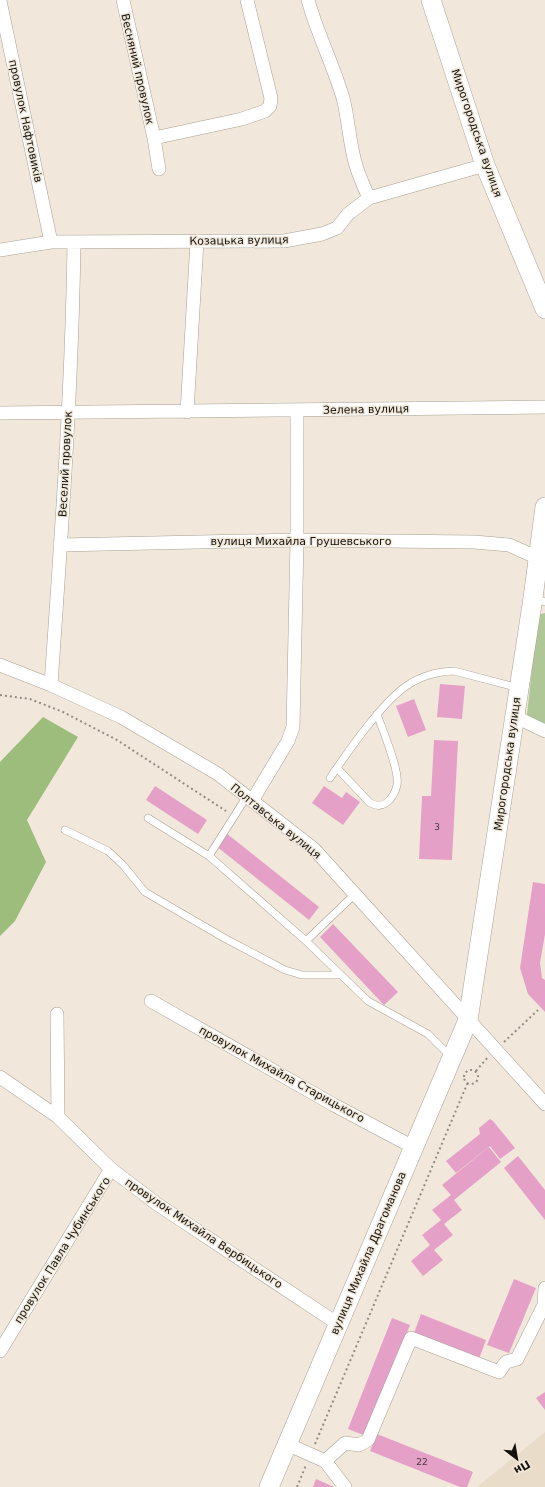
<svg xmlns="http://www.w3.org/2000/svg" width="545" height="1487" font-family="'DejaVu Sans',sans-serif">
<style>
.built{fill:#e9ddc9}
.green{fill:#afc797}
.forest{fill:#9dbd7c}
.building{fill:#e5a0c7}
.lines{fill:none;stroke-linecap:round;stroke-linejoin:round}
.lane-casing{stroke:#a8a093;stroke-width:8}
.street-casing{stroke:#a8a093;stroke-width:14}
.secondary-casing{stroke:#a8a093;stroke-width:20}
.path{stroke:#928c83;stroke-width:2;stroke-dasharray:2 3;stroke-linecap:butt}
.lane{stroke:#fff;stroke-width:7}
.street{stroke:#fff;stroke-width:13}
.secondary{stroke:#fff;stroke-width:19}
.labels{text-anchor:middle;stroke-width:3;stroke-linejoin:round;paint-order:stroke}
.number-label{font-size:9px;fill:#48363c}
.street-label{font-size:11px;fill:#14120d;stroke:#f1e8db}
</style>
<rect width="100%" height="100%" fill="#f1e8db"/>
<path class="built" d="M545,1432v55h-68z"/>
<path class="green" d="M545,613v113l-14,-7 -4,-5 11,-99z"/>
<path class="forest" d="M43,717l35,20 -51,83 19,42 -31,59 -15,15v-174z"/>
<path class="building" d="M440,684l25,2 -3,33 -25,-2z
M414,699l12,31 -18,7 -12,-31z
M434,740l24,1 -6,119 -33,-1 3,-63h9z
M155,786l52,34 -9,14 -52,-34z
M324,786l18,12 4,-6 14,10 -17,23 -31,-22z
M226,833l93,74 -10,13 -93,-74z
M533,882l12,2v50l-5,29 2,15 3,2v32l-17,-18 -8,-26z
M333,924l65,68 -14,13 -64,-68z
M490,1119l3,2 22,27 -15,11 -10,-13 -34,27 -10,-12 34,-27 -1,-6z
M489,1147l12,15 -47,38 8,10 -18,14 9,11 -19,15 9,10 -20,16 -12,-15 19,-16 -8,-10 19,-15 -9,-10 19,-15 -9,-10z
M518,1156l27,34v30l-41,-52z
M514,1279l22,9 -27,65 -22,-8z
M421,1314l65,26 -7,19 -65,-26z
M392,1318l18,7 -44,111 -18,-7z
M545,1392v18l-9,-12z
M377,1434l96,38 -6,15h-7l-90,-36z
M316,1479l18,8h-21z"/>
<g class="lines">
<defs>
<path id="lane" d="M533,598l12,4
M337,768l32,34c6,4 11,5 17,1 6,-4 10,-12 11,-18 3,-15 -15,-56 -20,-71
M330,778c13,-19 25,-37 40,-55 23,-29 44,-51 84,-52l65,17
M247,796l-38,60 97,85
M148,818l61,38
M65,830l43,21 15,14 22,27 81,47 59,31 17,5h39
M356,893l-50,48 62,60 60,33 22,22"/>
<path id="street" d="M123,0l31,138 88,-19 23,-8 5,-5 1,-8 -24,-98
M308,0c9,33 25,64 35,98 5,19 6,40 11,60 3,14 9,27 15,40
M0,1l51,241
M154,138l5,31
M0,250l51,-8 233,-1 38,-7 15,-6 11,-14 21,-16 116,-33
M187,412l10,-171
M0,413l545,-6
M60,545l237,-5 177,2 35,3 29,13
M0,665l51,20 70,32 97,57 96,75 231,255
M51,685c10,-147 21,-295 23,-443
M514,716l31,15
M252,801l36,-60 5,-14 4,-187v-130
M151,1001l183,104 79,42
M57,1014l1,103
M0,1077l58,40 53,52 46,35 181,120
M0,1351l111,-182
M287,1444l38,17 20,-18 14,2 9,-5 43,-102 88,34 7,-10 11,-3 27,-54 1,-17
M325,1461l20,26"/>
<path id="secondary" d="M431,0l54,165 60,144
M269,1487l199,-467 65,-422 12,-91"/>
</defs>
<use href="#lane" class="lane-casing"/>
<use href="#street" class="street-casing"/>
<use href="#secondary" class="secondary-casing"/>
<path class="path" d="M0,695l30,4 33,13 54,28 109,71
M504,1042l34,-32
M464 1077a7 7 0 1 1 14 0a7 7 0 1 1-14 0Z
M476,1071l12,-14
M315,1444l153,-362
M297,1487l9,-22"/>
<use href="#lane" class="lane"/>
<use href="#street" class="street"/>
<use href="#secondary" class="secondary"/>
</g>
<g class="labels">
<g class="number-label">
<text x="437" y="830">3</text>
<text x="422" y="1465">22</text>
</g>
<g class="street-label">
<text transform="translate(138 69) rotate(77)" y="4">Весняний провулок</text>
<text transform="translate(26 121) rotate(78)" y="4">провулок Нафтовиків</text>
<text transform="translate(477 133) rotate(71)" y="4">Мирогородська вулиця</text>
<text transform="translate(239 240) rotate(-1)" y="4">Козацька вулиця</text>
<text transform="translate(366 409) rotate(-1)" y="4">Зелена вулиця</text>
<text transform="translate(65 464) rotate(-87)" y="4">Веселий провулок</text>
<text x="301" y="545">вулиця Михайла Грушевського</text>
<text transform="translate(507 764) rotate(-82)" y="4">Мирогородська вулиця</text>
<text transform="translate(276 821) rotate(39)" y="4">Полтавська вулиця</text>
<text transform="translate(282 1074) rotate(29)" y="4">провулок Михайла Старицького</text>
<text transform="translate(204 1233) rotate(34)" y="4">провулок Михайла Вербицького</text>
<text transform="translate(62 1250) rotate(-58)" y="4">провулок Павла Чубинського</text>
<text transform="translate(368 1253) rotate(-67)" y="4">вулиця Михайла Драгоманова</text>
</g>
</g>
<g transform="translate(517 1459) rotate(149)" stroke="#f1e8db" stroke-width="3" paint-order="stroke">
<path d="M0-3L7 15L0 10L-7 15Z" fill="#14120d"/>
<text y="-6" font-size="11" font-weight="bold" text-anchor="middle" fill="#14120d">Пн</text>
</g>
</svg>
